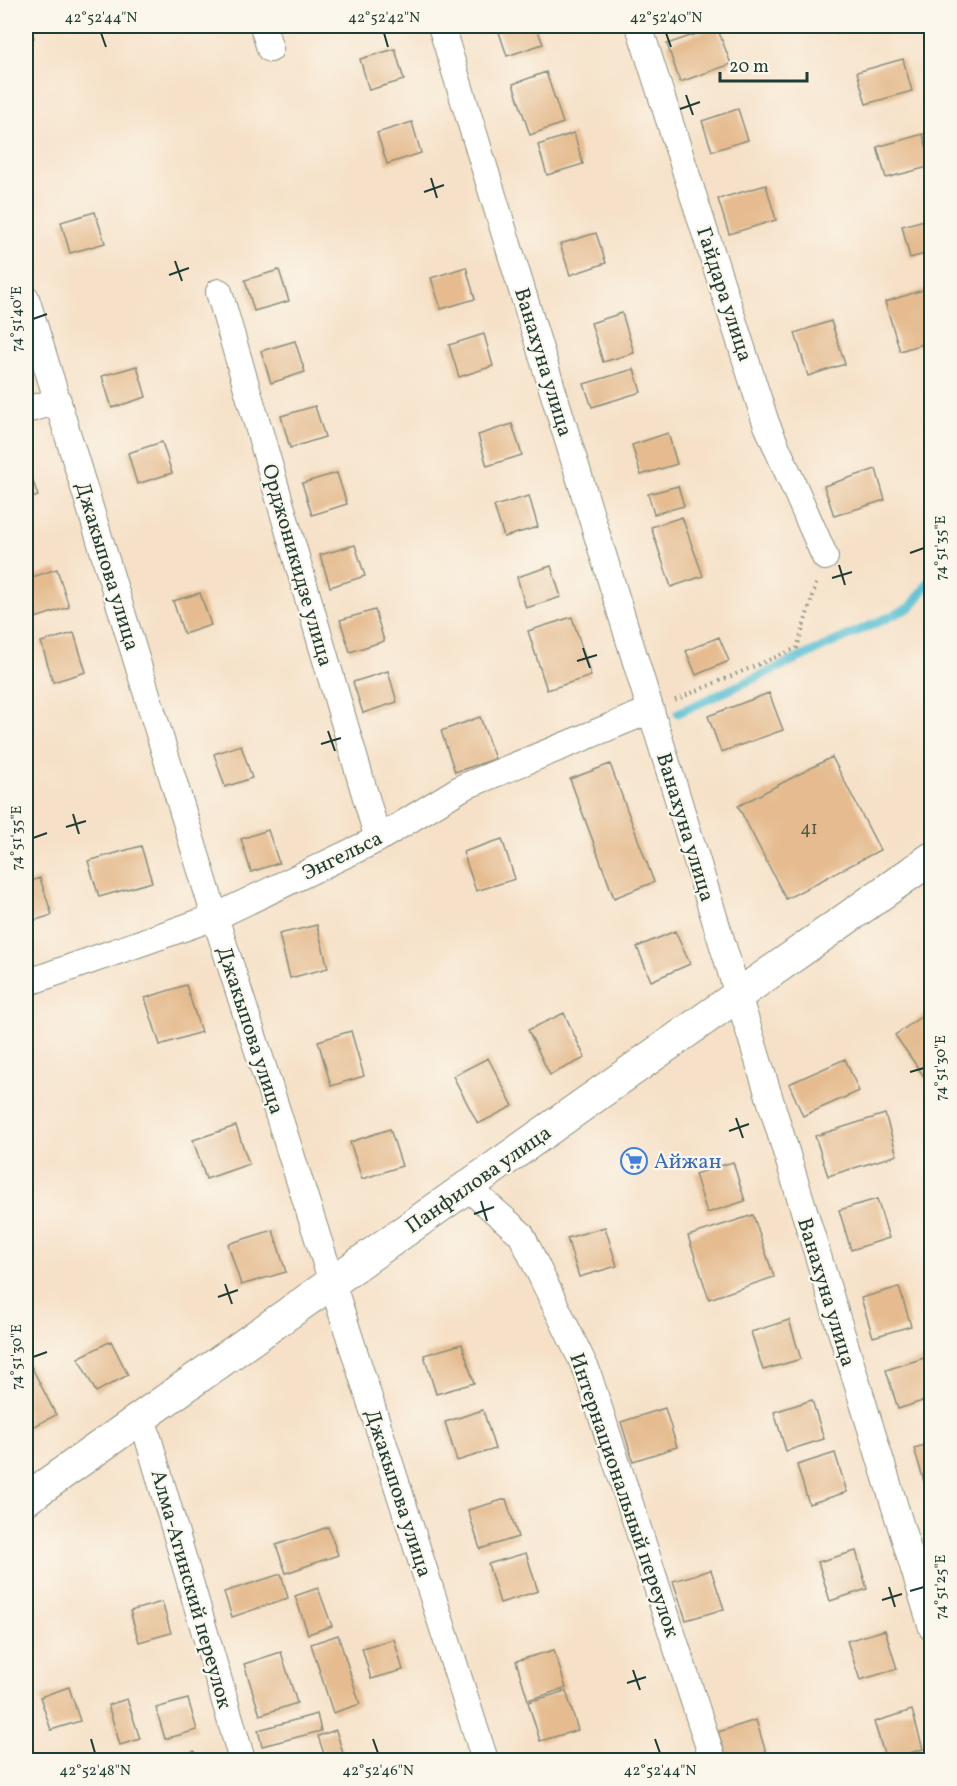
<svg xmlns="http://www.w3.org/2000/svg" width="957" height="1786" font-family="Vollkorn,serif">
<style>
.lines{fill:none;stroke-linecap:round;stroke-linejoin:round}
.stream{stroke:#56bfd3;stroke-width:9}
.building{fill:#e5bb8f}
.minor-casing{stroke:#8a8f7e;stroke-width:28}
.tertiary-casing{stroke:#8a8f7e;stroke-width:34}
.path{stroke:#8a8f7e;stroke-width:4;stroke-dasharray:1.5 4.5;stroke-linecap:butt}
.minor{stroke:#fff;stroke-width:26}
.tertiary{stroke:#fff;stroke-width:32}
.ticks{fill:none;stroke:#1f3d34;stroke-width:2}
.labels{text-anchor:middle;stroke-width:4.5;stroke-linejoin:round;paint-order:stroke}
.number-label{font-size:18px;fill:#505c4b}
.street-label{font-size:21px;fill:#1f3d34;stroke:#fbf7ec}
.shop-label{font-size:21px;fill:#366cbe;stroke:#fbf7ec;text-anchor:start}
.neatline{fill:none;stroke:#1f3d34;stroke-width:2}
.ticks-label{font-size:15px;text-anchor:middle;fill:#1f3d34}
</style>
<rect width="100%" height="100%" fill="#fbf7ec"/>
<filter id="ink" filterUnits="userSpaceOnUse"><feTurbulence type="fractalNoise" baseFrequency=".0167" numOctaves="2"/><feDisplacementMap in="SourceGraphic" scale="12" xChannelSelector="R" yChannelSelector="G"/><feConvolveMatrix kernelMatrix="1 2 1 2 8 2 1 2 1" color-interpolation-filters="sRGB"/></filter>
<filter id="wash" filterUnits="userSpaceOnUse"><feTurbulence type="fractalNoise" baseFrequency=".008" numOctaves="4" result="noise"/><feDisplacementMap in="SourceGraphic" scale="24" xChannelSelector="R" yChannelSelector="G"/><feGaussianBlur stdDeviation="1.35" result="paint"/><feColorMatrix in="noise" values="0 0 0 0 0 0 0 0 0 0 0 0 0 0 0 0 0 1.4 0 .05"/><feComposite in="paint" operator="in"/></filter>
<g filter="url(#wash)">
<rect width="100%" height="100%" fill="#f6e1c8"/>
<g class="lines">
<path class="stream" d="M678,713l233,-106 21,-29"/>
</g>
<g id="blocks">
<path class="building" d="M26,26h4l4,12 -8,3z
M497,26h39l7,18 -36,12z
M835,26h26l-24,7z
M717,27l14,37 -51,18 -13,-38z
M395,49l9,31 -35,10 -9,-31z
M903,59l9,32 -46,13 -9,-32z
M546,72l17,51 -33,12 -17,-51z
M738,109l10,31 -36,11 -10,-30z
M412,122l9,31 -34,11 -10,-31z
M574,133l9,31 -36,11 -9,-30z
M923,134l9,32 -46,12 -9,-31z
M766,185l10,35 -47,14 -11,-35z
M95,212l10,31 -35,10 -9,-31z
M932,218v34l-22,6 -8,-32z
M596,233l10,30 -36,12 -10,-31z
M466,267l9,32 -34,10 -10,-31z
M279,270l10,31 -35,10 -9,-31z
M932,287v54l-32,10 -15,-49z
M622,313l12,40 -31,9 -12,-39z
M831,321l14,43 -37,12 -13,-43z
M484,334l9,32 -34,11 -10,-32z
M295,341l10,31 -34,11 -10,-32z
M137,366l9,31 -34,11 -10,-32z
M634,369l7,23 -49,15 -8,-23z
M315,406l10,31 -35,11 -9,-32z
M512,424l10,31 -35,11 -9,-31z
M668,433l9,31 -36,11 -9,-30z
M162,442l10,31 -35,11 -9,-31z
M28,466l10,30 -12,4v-33z
M876,469l9,31 -51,16 -10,-30z
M337,473l10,31 -35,11 -10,-32z
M678,486l6,20 -30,8 -6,-20z
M529,496l9,31 -34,10 -10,-31z
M682,517l21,59 -32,11 -20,-60z
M355,545l10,31 -35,11 -10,-32z
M551,566l10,31 -35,11 -9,-31z
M57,569l12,38 -43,14v-42z
M200,593l11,32 -27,9 -11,-33z
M375,610l9,31 -34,11 -10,-32z
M572,617l19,59 -44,14 -19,-59z
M74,633l12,39 -33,10 -12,-40z
M719,637l10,24 -33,14 -10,-24z
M388,671l9,31 -34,11 -10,-31z
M769,693l14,37 -62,22 -13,-36z
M480,717l15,42 -40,13 -14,-41z
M241,745l11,33 -27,9 -11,-33z
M832,757l48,93 -94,49 -48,-93z
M610,764l44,118 -40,16 -44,-119z
M268,830l11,33 -28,9 -10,-33z
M502,839l13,40 -39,12 -13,-39z
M141,846l11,36 -53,15 -11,-36z
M40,878l12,37 -26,8v-40z
M317,925l11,43 -38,10 -11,-44z
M675,931l15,33 -39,17 -14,-34z
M186,985l15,47 -41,13 -15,-47z
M932,1009v79l-37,-53z
M564,1013l21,45 -35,17 -22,-45z
M351,1031l13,45 -33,10 -13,-45z
M488,1058l25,48 -35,18 -25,-48z
M845,1059l14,32 -56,25 -14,-32z
M885,1114l12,41 -69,21 -13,-40z
M236,1126l13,38 -43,15 -13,-39z
M390,1129l12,37 -40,13 -12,-37z
M733,1162l12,39 -38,12 -12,-39z
M877,1199l12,39 -38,12 -12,-40z
M753,1215l21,62 -65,22 -21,-63z
M605,1227l12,39 -38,11 -12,-39z
M273,1230l13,42 -45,13 -13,-41z
M899,1287l12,39 -38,11 -12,-39z
M789,1320l12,39 -38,11 -12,-38z
M111,1341l17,34 -32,17 -18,-34z
M462,1344l12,39 -38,11 -12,-39z
M924,1358l8,25v15l-34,11 -12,-39z
M28,1360l28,55 -29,15 -1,-69z
M812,1400l12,39 -38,12 -12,-39z
M665,1408l12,39 -44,14 -12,-39z
M483,1410l12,39 -38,12 -12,-39z
M932,1443v43l-6,2 -12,-40z
M835,1453l12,39 -38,12 -12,-39z
M506,1499l12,38 -38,12 -12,-39z
M328,1527l10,28 -52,18 -10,-28z
M856,1551l11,38 -37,12 -12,-39z
M526,1553l12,38 -38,12 -12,-39z
M711,1570l13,39 -38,11 -13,-39z
M281,1574l7,24 -56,19 -8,-25z
M318,1588l14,38 -24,8 -13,-38z
M162,1602l9,31 -32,9 -9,-31z
M885,1630l12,39 -37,11 -13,-39z
M338,1635l22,69 -27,9 -22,-69z
M394,1639l9,31 -32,9 -9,-31z
M554,1650l12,38 -38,12 -12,-39z
M281,1652l16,51 -37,12 -16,-51z
M69,1687l11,34 -29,9 -11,-33z
M566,1691l12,39 -38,11 -12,-39z
M127,1699l13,40 -20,6 -12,-40z
M188,1699l9,31 -32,9 -9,-31z
M912,1710l11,39 -37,11 -12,-38z
M317,1714l4,17 -59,15 -4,-16z
M756,1720l12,39 -41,1 -9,-28z
M336,1730l9,30h-19l-8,-24z
M194,1751l3,9h-30z"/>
</g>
</g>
<g filter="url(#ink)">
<use href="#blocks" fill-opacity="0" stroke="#8a8f7e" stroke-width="1.5"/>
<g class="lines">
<defs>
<path id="minor" d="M263,26l7,23
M441,26l491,1602
M639,26l127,397 59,134
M219,292l159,547
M26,298l189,619 270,843
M26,410l32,-9
M26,983l189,-66 163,-78 85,-52 188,-77
M467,1187l54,47 66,137 126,389
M142,1417l100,343"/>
<path id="tertiary" d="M26,1499l906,-641"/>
</defs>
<use href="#minor" class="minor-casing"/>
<use href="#tertiary" class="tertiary-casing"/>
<path class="path" d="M675,700l122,-52 20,-67"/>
<use href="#minor" class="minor"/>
<use href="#tertiary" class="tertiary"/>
</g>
</g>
<path class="ticks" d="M101,33l5,14M384,33l4,14M666,33l5,14M686,95l7,20M680,109l20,-7M431,178l6,20M424,192l20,-7M175,261l7,20M169,275l20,-7M33,319l14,-5M910,553l14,-5M839,565l6,20M832,578l20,-6M583,648l7,20M577,661l20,-6M328,731l7,20M321,744l20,-6M73,814l6,20M66,827l20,-6M33,838l14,-5M910,1072l14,-4M736,1118l7,20M729,1131l20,-7M481,1201l6,20M474,1214l20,-7M225,1284l7,20M218,1297l20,-7M33,1357l14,-5M889,1587l6,20M910,1591l14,-4M882,1600l20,-6M633,1670l7,20M627,1683l19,-6M91,1739l4,14M373,1739l5,14M655,1739l5,14"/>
<defs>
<symbol id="supermarket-ring" viewBox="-11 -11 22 22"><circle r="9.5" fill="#fbf7ec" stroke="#3f7fe0" stroke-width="1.5"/><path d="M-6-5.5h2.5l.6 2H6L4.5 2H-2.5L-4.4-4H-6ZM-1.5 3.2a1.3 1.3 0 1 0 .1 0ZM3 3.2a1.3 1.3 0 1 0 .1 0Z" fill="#3f7fe0"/></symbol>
</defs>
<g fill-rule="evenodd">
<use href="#supermarket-ring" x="619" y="1146" width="30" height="30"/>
</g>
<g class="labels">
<g class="number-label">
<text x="809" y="834">41</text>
</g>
<g class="street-label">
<text transform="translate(725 294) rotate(72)" y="7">Гайдара улица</text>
<text transform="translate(544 362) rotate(73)" y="7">Ванахуна улица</text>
<text transform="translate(298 565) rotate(74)" y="7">Орджоникидзе улица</text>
<text transform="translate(108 566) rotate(73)" y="7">Джакыпова улица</text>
<text transform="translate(686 827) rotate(73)" y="7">Ванахуна улица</text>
<text transform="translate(342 855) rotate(-26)" y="7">Энгельса</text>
<text transform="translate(251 1030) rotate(72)" y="7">Джакыпова улица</text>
<text transform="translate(478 1179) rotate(-35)" y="7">Панфилова улица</text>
<text transform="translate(827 1292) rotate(73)" y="7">Ванахуна улица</text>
<text transform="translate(399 1493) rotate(72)" y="7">Джакыпова улица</text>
<text transform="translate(625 1495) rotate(71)" y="7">Интернациональный переулок</text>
<text transform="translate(192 1589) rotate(74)" y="7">Алма-Атинский переулок</text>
</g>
<g class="shop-label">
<text x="654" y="1168">Айжан</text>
</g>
</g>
<rect width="957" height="1786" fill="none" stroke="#fbf7ec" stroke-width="66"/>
<path d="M720 72v9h87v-9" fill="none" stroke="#1f3d34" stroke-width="3"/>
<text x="729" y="72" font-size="18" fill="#1f3d34" stroke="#fbf7ec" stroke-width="4.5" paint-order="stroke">20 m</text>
<rect x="33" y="33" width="891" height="1720" class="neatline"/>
<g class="ticks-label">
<text x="101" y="22">42°52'44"N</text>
<text x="384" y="22">42°52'42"N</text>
<text x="666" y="22">42°52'40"N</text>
<text transform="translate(16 319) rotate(-90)" y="5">74°51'40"E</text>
<text transform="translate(940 548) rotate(-90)" y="5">74°51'35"E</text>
<text transform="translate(16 838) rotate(-90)" y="5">74°51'35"E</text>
<text transform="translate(940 1068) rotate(-90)" y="5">74°51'30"E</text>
<text transform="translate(16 1357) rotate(-90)" y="5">74°51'30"E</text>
<text transform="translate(940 1587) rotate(-90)" y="5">74°51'25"E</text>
<text x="95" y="1775">42°52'48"N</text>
<text x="378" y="1775">42°52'46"N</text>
<text x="660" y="1775">42°52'44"N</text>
</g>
</svg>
